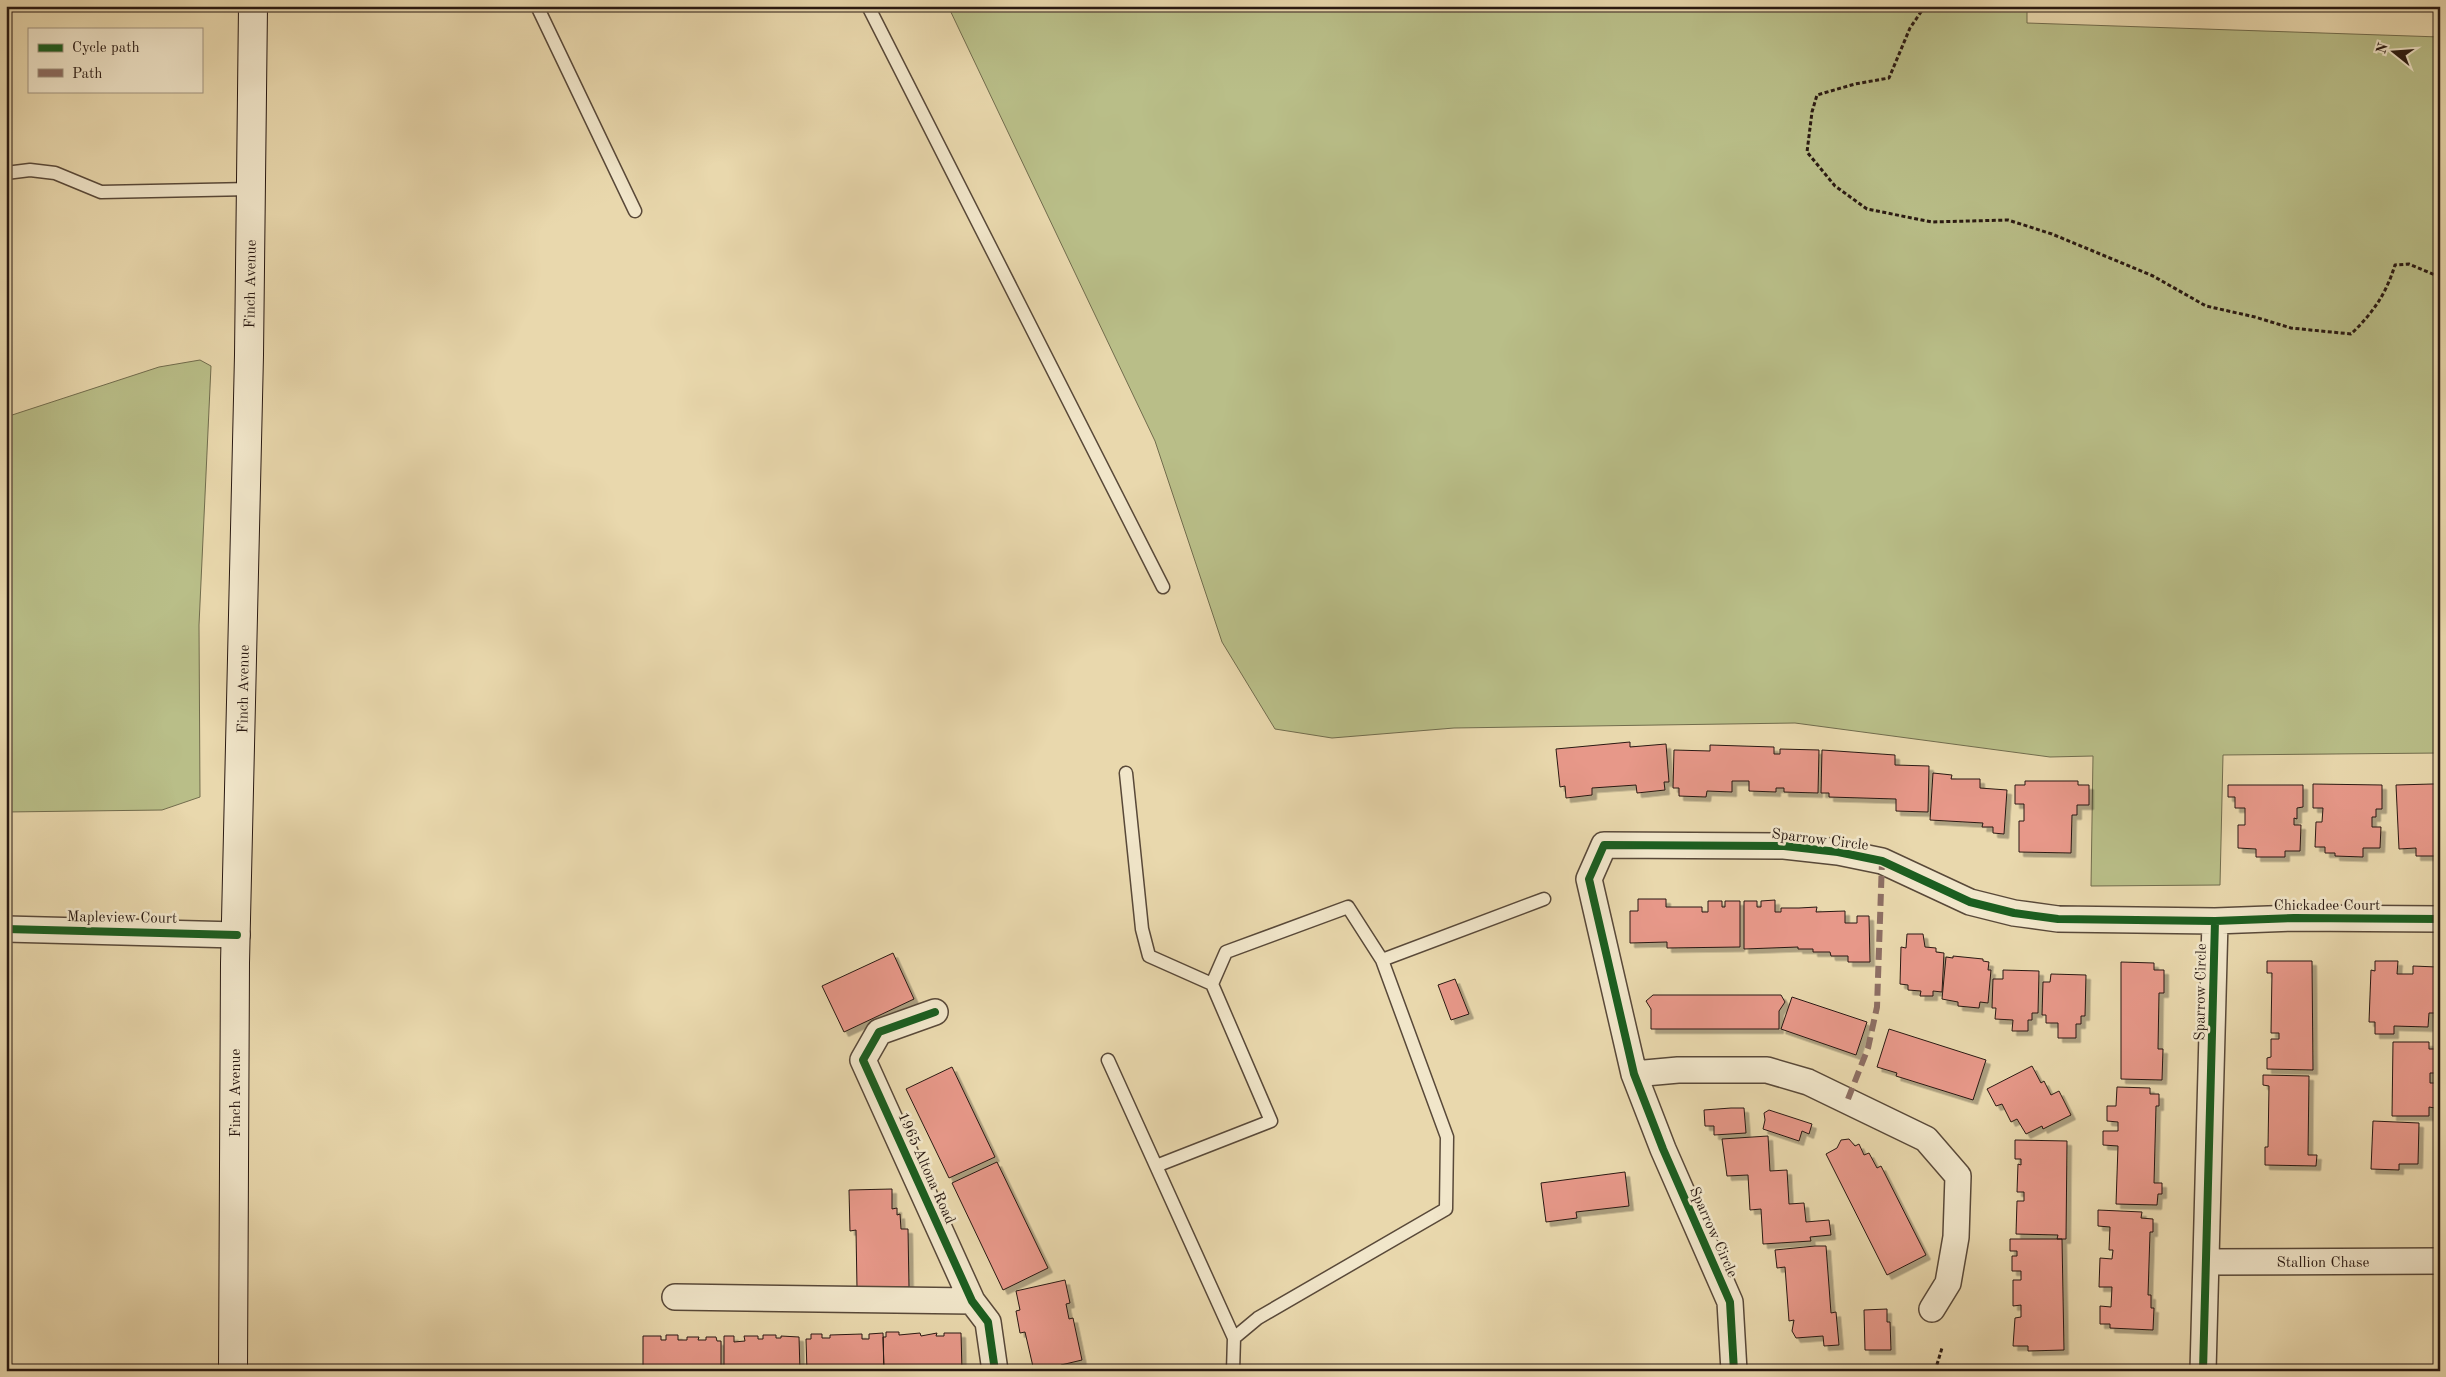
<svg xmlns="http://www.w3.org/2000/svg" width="2446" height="1377" font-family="'Old Standard TT',serif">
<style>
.green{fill:#b9be88;stroke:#716c4d}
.building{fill:#e79889;stroke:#291912;filter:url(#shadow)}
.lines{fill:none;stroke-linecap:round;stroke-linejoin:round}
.service-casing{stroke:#594939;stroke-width:15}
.minor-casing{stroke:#594939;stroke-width:28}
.secondary-casing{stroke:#291912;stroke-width:30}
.path{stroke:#291912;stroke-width:3;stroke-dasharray:4 2.5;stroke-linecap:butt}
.service{stroke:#f1e6ca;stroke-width:12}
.minor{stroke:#f1e6ca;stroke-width:25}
.secondary{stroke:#f1e6ca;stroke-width:28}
.quiet{stroke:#8d6e63;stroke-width:6;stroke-dasharray:12 6;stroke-linecap:butt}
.cycleway-casing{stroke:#f1e6ca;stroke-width:11}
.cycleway{stroke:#1b5e20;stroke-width:8}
.labels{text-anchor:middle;stroke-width:5;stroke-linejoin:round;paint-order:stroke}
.street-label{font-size:15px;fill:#291912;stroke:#f1e6ca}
</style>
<defs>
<filter id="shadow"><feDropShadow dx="4.5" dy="4.5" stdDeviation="0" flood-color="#0004"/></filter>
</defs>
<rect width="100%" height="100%" fill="#e9d8ad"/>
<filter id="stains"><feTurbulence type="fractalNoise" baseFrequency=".004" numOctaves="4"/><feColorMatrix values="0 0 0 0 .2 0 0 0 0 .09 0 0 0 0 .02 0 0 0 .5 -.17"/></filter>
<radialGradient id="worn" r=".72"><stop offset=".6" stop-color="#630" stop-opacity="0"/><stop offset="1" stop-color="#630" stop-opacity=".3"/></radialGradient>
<path class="green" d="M948,6h1079v17l413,14v716l-217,2 -3,130 -129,1 2,-130 -43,1 -255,-34 -341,5 -122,10 -57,-9 -53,-87 -67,-201z
M200,360l11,6 -12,259 1,172 -38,13 -156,2v-395l153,-50z"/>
<path class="building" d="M1630,742v5l36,-3 3,38h-5l1,8 -28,3 -1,-8 -44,3v7l-26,3 -1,-12 -5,1 -4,-38z
M1710,745l64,2v7h6v-5l39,1 -1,43 -34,-1v-4h-8v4l-27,-1v-10h-17v11l-25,-1 -1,6 -27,-1v-8h-6l1,-38 36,1z
M1822,750l73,5v10l34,1 -1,46 -32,-1v-12l-67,-2v-4h-8z
M1933,773l19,2 -1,4h29v9l27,2 -3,44 -11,-1v-6h-11l1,-4 -53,-3z
M2025,781h53v4h11v20h-12v10h-5l-1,38 -52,-1v-31h5v-17h-9v-19h10z
M2313,784l69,1v24h-6v8h-4v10h9l-1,21h-17v9l-28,-1v-3h-10v-6h-10l1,-25h6l1,-14h-10z
M2432,784h8v72h-24v-8l-17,1 -3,-64z
M2228,785h75v22l-6,1v11l-3,-1v7h7l-1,26h-15v6h-29v-8l-18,-1v-23h7v-17h-10v-11h-7z
M1638,899h28v8h36v5h6v-11h14v6h3v-6h15v46l-73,1v-6l-37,1v-32h8z
M1775,900v12h6v-4h18l18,-1 -1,5 29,-1v12h12v-7h12l1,46h-22v-6h-17l-1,-4h-17v-3h-15v-2l-54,2v-48h13v6h4v-6z
M1907,934h16l2,13 11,1v4l8,1 -2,39 -9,-1v5h-13l1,-5 -13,-1v-5l-8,-1 1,-37 5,1z
M893,953l21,46 -70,33 -22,-46z
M1953,956l30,3v2l6,1 -1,8h3l-3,33 -8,-1 -1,6 -21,-2v-4l-16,-3 4,-42 7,1z
M2267,961h45l1,109 -46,-1v-11l4,-1v-18h8v-6h-8l1,-60h-5z
M2375,961h23l-1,13h16v-8l24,1 -1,5h4v41h-11l-1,14 -34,-1v8h-19v-12h-6l2,-52 4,1z
M2121,962l33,1v7h10v23h-5l-1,56h5l-1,31 -41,-1z
M2003,970l36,1 -1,42h-6v7h-4v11h-16l1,-11 -18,-1 1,-11h-4l1,-29h10z
M2051,974l35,1 -1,41h-4v8h-5v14h-18v-15h-12v-8h-4l1,-33h7z
M1455,979l14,35 -18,6 -13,-35z
M1653,995h128l4,7 -6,9v18h-128v-20l-5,-8z
M1792,997l75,25 -11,33 -75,-26z
M1889,1029l97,31 -13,40 -77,-24 1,-3 -20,-6z
M2393,1042h36v7h10l-1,24h-8v10h6l-1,25 -6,-1v9h-37z
M2032,1066l9,17 3,-2 7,14 8,-4 12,24 -28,14 -1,-3 -16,8 -9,-15 -6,3 -9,-18 -6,2 -9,-17z
M952,1067l43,90 -46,21 -43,-89z
M2263,1075l46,1 -1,79h9l-1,11 -51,-1v-18h3l1,-61 -6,-1z
M2117,1087l33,1v6h9v12h-3l-2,77h8v11h-4l-1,11 -41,-1 2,-58 -15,-1v-14h15v-9l-11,-1v-15h9z
M1731,1108h13l2,25 -32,2v-9h-9l-1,-16z
M1769,1110l43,14 -3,10 -7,-3 -3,10 -36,-12 2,-9 -1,-7z
M2373,1121l46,2 -1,41h-19v6l-28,-1z
M1768,1136l2,35 17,-1 2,34 15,-1 2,19 23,-2 2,15 -21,2 1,4 -48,3 -2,-35 -11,1 -2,-35 -21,1 -5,-37z
M1849,1139l6,7 4,-2 5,11 5,-2 8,15 4,-2 45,89 -39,20 -61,-121 11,-6 4,-8z
M2015,1140l52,1 -1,98h-9l1,-4 -42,-1 1,-33h7v-9h-7l1,-28 3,1v-6h-6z
M997,1162l51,106 -45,22 -51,-107z
M1625,1172l4,34 -53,6 1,6 -31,4 -5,-39z
M892,1189v20l5,-1v7l3,-1 1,15h7l1,58 -52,1 -1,-58 -6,1 -1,-41z
M2098,1210l44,2 -1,6 12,1v13h-3l-2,63h3v13h3l-1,22 -43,-2v-4h-10v-18l11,1 1,-20h-13l1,-29 12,1 1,-9h-4l1,-23 -12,-1z
M2010,1239h52l2,111 -36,1v-5h-15l2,-28 6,-1v-12l-8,1v-26h8v-9h-9v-15h5v-5h-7z
M1815,1246h11l5,67 5,-1 3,33 -15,1 -1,-10 -27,2 -4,-7 2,-11 -5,1 -4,-54 -8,1 -2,-18z
M1065,1280l5,23 -4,1 3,15 4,-1 9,42 -21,5 1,2 -28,4 -9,-39 -5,1 -4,-22 4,-1 -4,-19z
M1887,1309v13h3l1,28h-26l-1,-40z
M886,1332h13v3l21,-2 1,3 16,-3 -1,3h8v-3h17l1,38h-78l-1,-34h3z
M883,1333l1,38h-77l-1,-32h5v-5h11v4h8v-3l32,-1v5h7v-5z
M666,1335h12v5h9v-3h12l-1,3h8v-3h10l1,4h4v30h-78v-35h18v4h5z
M763,1335h13v3h5v-2l18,1 1,34h-76v-35h10v6l11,-1 -1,-5h14v3h5z"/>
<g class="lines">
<defs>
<path id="service" d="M537,6l98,205
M868,6l295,581
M6,173l24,-3 25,3 46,19 150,-3
M1126,773l16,156 7,27 63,28 59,137 -115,45
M1382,960l162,-61
M1212,984l14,-32 122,-45 34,53 65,177 -1,72 -188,109 -24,20
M1108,1060l126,278 -1,33"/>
<path id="minor" d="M6,929l231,6
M935,1012l-56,20 -16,28 109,241 16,21 7,49
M1634,1074l44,-4h89l41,12 118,57 32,37 -2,61 -8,46 -16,26
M2207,1262l233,-1
M675,1297l297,4
M1734,1371l-4,-69 -67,-153 -29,-75 -45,-195 15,-34 180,1 54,6 44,9 88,41 44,11 44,6 157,2 79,-3 146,1
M2203,1371l12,-450"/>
<path id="secondary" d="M233,1371l2,-408 14,-608 4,-349"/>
</defs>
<use href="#service" class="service-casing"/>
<use href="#minor" class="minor-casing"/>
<use href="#secondary" class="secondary-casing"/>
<path class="path" d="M1925,6l-15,22 -21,50 -34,6 -38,11 -5,17 -5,40 28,34 32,23 65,13 76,-2 44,14 101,42 53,30 49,11 36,11 60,6c22,-21 35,-40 44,-69l14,-1 31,13
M1935,1371l7,-23"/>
<use href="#service" class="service"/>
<use href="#minor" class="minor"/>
<use href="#secondary" class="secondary"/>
<path class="quiet" d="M1848,1099l20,-51 9,-41 5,-146"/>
<defs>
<path id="cycleway" d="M6,929l231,6
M935,1012l-56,20 -16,28 109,241 16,21 7,49
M1734,1371l-4,-69 -67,-153 -29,-75 -45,-195 15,-34 180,1 54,6 44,9 88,41 44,11 44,6 157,2 79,-3 146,1
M2203,1371l12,-450"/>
</defs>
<use href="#cycleway" class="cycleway-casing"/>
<use href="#cycleway" class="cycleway"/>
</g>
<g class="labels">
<g class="street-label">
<text transform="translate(250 284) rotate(-89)" y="5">Finch Avenue</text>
<text transform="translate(243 689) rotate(-89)" y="5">Finch Avenue</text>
<text transform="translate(1820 839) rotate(7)" y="5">Sparrow Circle</text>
<text x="2327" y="910">Chickadee Court</text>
<text transform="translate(122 917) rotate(1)" y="5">Mapleview Court</text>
<text transform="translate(2200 992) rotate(-89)" y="5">Sparrow Circle</text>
<text transform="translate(235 1093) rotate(-90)" y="5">Finch Avenue</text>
<text transform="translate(927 1168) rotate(66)" y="5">1965 Altona Road</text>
<text transform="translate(1714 1232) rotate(66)" y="5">Sparrow Circle</text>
<text x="2323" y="1267">Stallion Chase</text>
</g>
</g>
<rect width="2446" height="1377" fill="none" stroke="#e9d8ad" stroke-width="25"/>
<rect x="8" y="8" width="2431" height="1362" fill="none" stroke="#291912" stroke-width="2.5"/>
<rect x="12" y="12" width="2421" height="1352" fill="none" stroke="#291912"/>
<rect x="28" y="28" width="175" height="65" fill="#f1e6ca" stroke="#a19480"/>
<rect x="38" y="44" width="25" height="8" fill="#1b5e20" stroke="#a19480"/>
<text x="72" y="52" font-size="15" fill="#291912">Cycle path</text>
<rect x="38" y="69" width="25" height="8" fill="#8d6e63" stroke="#a19480"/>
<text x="72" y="78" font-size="15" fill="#291912">Path</text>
<g transform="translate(2394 52) rotate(287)" stroke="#f1e6ca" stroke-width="4" paint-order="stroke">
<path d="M0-4L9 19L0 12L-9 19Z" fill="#291912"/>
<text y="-8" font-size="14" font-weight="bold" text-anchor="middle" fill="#291912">N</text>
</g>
<rect width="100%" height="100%" filter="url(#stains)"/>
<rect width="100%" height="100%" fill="url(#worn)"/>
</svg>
